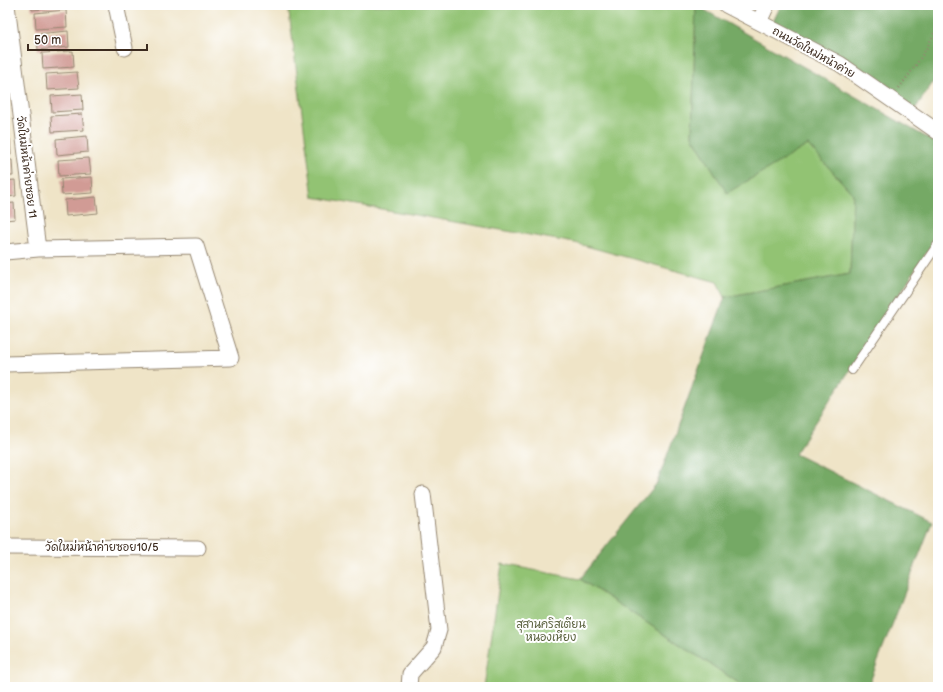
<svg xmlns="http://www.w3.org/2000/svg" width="943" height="692" font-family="'Balsamiq Sans','Playpen Sans Thai',sans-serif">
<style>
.green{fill:#92c373;stroke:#667648}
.forest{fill:#75a965;stroke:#586a42}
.building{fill:#d19b95}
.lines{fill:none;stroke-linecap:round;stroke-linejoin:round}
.lane-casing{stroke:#958772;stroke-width:10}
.street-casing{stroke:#958772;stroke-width:17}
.path{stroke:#958772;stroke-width:2.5;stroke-dasharray:1 3;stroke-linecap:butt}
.lane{stroke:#fff;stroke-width:8}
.street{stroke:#fff;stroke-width:15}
.labels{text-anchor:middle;stroke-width:4;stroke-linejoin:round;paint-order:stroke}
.street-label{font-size:11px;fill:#3b2a1e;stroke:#fff}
.park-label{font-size:11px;fill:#59603c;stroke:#fff}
</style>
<rect width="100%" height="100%" fill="#fff"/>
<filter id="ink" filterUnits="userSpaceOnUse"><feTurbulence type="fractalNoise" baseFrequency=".025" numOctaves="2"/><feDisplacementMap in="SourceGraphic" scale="8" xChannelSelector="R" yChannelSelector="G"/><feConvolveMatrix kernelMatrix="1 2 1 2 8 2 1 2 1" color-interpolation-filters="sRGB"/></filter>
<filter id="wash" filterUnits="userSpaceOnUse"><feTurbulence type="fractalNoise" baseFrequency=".012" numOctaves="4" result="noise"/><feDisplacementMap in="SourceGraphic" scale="16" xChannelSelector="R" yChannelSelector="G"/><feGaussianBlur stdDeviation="0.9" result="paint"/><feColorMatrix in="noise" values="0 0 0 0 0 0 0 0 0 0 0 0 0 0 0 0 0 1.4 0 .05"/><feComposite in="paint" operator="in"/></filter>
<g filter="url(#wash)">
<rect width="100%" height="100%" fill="#efe4c7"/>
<path class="green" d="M288,5h408l-4,131 35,56 81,-47 45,49 -3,80 -125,23 -8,-15 -142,-39 -262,-46z
M502,564l78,15 165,108h-261z"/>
<path class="forest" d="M696,5l242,139v91l-143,219 137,68 -64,165h-123l-165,-108 77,-96 68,-186 125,-23 3,-80 -45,-49 -81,48 -35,-57z
M781,5h157v70l-23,34 -143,-85z"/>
<g id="blocks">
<path class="building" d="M31,5h32v2l-31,3z
M66,10l1,17 -31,2 -1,-16z
M68,31l1,16 -31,3 -1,-16z
M73,51l1,16 -31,2 -1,-16z
M77,72l2,16 -32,2 -1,-16z
M82,94l1,16 -31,2 -1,-16z
M82,114l2,16 -32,2 -1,-16z
M5,117h3l1,16h-4z
M87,136l1,16 -31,3 -1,-16z
M5,139h5l1,16h-6z
M89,158l2,16 -32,2 -1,-16z
M5,160h7l1,16h-8z
M92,177l1,16 -31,2 -1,-16z
M15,180l1,16 -11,1v-16z
M96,197l2,16 -32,3 -1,-16z
M14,203l1,16 -10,1v-16z"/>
</g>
</g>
<g filter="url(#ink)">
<use href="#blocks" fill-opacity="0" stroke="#958772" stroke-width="1"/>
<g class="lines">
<defs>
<path id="lane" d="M852,370l86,-126"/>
<path id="street" d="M116,5l9,43
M726,5l114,59 98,68
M759,22l8,-17
M5,252l33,-3 -31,-244
M5,364l226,-6 -35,-112 -158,3
M5,547l193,1
M409,687l1,-13 24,-27 5,-17 -16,-136"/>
</defs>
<use href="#lane" class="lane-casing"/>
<use href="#street" class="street-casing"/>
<path class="path" d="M899,88c15,-20 31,-41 39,-65"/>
<use href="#lane" class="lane"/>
<use href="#street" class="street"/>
</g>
</g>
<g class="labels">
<g class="street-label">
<text transform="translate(814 52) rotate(29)" y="4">ถนนวัดใหม่หน้าค่าย</text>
<text transform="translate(27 167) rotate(83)" y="4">วัดใหม่หน้าค่ายซอย 11</text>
<text x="102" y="551">วัดใหม่หน้าค่ายซอย10/5</text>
</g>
<g class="park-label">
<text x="551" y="628">สุสานคริสเตียน<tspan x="551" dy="13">หนองเหียง</tspan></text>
</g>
</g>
<rect width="943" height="692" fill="none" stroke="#fff" stroke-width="20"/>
<path d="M28 44v6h119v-6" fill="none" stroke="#3b2a1e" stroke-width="2"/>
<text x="34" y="44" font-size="12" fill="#3b2a1e" stroke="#ffffff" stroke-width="3" paint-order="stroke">50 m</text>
</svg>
